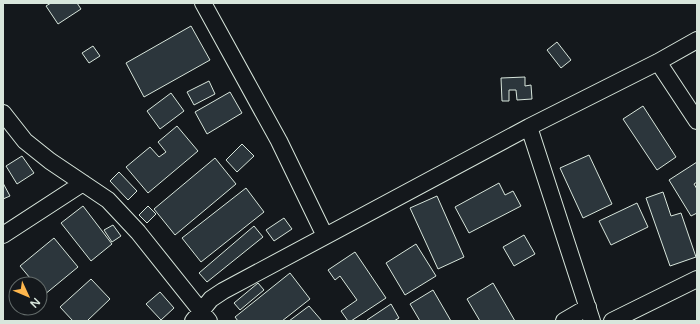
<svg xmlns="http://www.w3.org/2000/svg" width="700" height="324" font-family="'Varela Round',sans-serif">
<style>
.building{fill:#2c363c;stroke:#d8e6dc}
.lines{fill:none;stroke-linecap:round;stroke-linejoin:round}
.street-casing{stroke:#d8e6dc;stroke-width:18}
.street{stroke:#14181c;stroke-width:16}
</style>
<rect width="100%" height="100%" fill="#14181c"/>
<path class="building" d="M51,3h26l4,6 -23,15 -12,-18z
M191,26l19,34 -66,37 -18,-34z
M557,42l14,18 -10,8 -14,-18z
M93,46l7,10 -11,7 -7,-10z
M525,77v9l6,-1 1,14 -15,1 -1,-10h-7v11h-7l-1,-23z
M209,81l6,13 -21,11 -7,-13z
M230,92l12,21 -35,21 -12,-22z
M171,93l13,18 -24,18 -13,-18z
M643,106l33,51 -19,13 -34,-51z
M177,126l21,25 -50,42 -22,-26 24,-20 9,10 7,-5 -8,-10z
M242,144l12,12 -17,16 -11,-12z
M589,155l23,49 -29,14 -23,-50z
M22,156l12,17 -17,11 -11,-18z
M215,158l21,26 -61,51 -21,-26z
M697,162v20l-3,2 3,5v24l-6,3 -22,-36z
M119,172l18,19 -9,9 -18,-19z
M3,183l7,13 -7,3z
M499,183l6,12 8,-4 8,15 -52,27 -14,-26z
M246,188l18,24 -63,50 -19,-24z
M663,192l8,24 10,-3 15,44 -26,9 -24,-68z
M437,196l27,61 -26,12 -28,-61z
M637,203l11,24 -37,18 -12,-24z
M83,206l29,38 -21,17 -30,-38z
M148,206l8,8 -9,9 -8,-8z
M284,218l8,11 -18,12 -8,-11z
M113,225l8,11 -9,6 -8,-12z
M254,226l9,11 -56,45 -8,-9z
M524,235l11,19 -21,12 -11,-19z
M54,238l24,29 -34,28 -4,-5v-6h-5l-15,-18z
M416,244l20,32 -31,19 -19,-32z
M355,252l31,46 -35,23h-3l-7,-10 16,-11 -17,-24 -5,4 -7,-10z
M290,273l20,26 -28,22h-44l-3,-4z
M91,279l19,20 -23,22h-14l-13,-14z
M258,283l6,7 -24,20 -6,-7z
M493,283l22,38h-35l-13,-22z
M433,290l18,31h-31l-10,-17z
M160,292l14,16 -13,12 -15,-16z
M391,304l8,14 -5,3h-26l-1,-1z
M309,306l13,15h-33z"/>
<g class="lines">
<defs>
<path id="street" d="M203,3l76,138 46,95
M658,62l39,59
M3,113l22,28 25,20 58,39 30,32 71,89
M529,127l63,194
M3,235l80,-52
M193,321l18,-22 12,-8 306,-164 129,-65 39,-22
M564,321l24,-14
M612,321l85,-42"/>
</defs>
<use href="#street" class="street-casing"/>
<use href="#street" class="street"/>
</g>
<rect width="700" height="324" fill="none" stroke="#d8e6dc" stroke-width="8"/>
<g transform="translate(28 296) rotate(134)"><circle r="19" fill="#14181c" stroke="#626a69"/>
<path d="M0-3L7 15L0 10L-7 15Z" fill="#ffb74d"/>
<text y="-6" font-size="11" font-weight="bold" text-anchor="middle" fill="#d8e6dc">N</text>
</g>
</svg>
